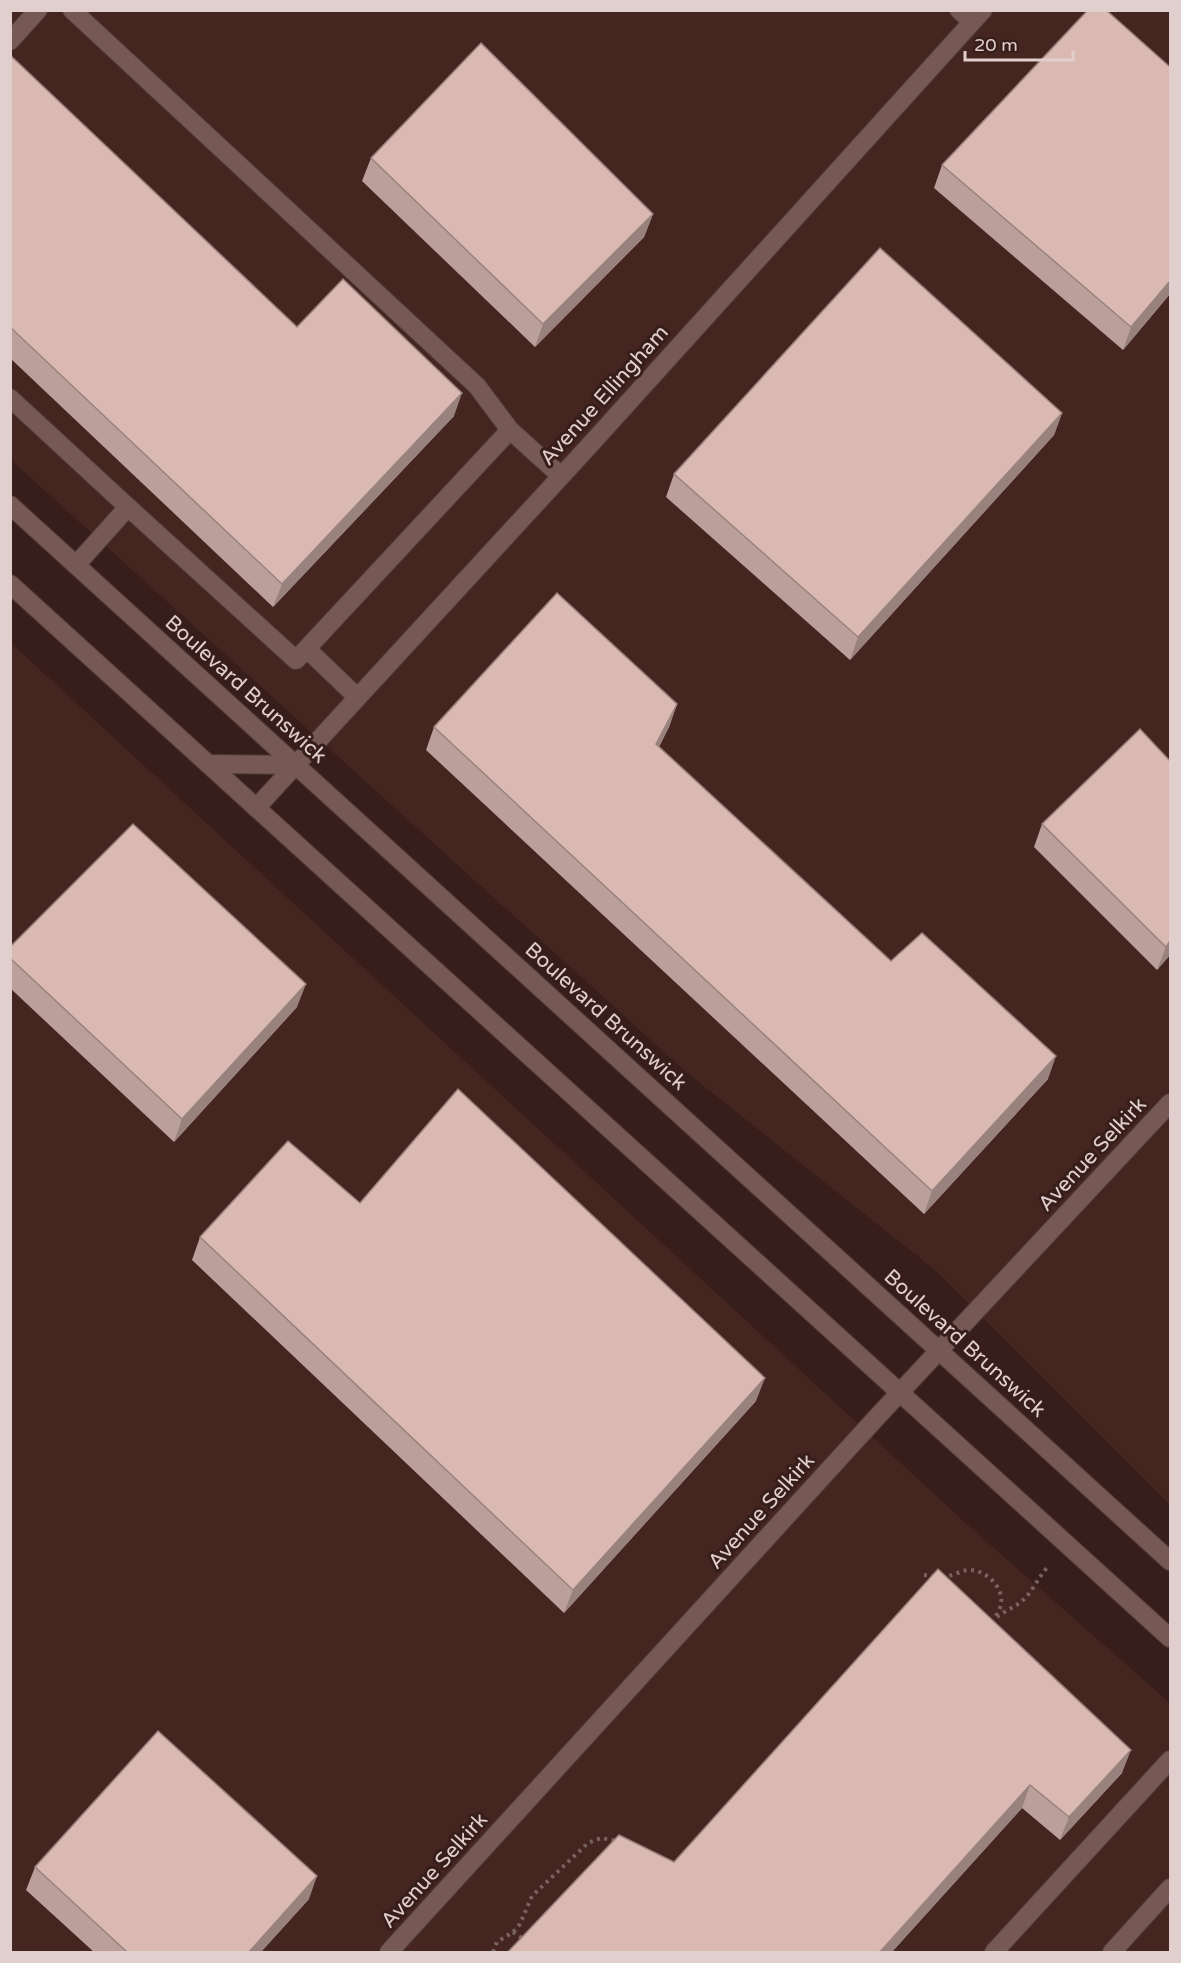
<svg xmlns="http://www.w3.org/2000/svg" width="1181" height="1963" font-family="'Varela Round',sans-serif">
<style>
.built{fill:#452520}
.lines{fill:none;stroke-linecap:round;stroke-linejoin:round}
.service-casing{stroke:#503b39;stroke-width:20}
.minor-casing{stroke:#503b39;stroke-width:20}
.tertiary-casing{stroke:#503b39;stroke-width:20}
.path{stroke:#796360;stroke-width:4;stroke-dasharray:3 4.5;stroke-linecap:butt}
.service{stroke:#765954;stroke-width:18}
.minor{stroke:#765954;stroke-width:18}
.tertiary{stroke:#765954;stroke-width:18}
.wall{fill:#bb9f9a}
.shaded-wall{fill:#99827d}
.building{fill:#dab9b3;stroke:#99827d;stroke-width:1.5}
.labels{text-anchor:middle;stroke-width:6;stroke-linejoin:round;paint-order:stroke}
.street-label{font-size:21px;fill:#e0cfcc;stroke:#371e1a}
</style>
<rect width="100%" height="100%" fill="#371e1a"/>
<path class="built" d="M10,11h1160v1494l-235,-235 -249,-198 -675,-612z
M10,642l959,884 201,177v249h-1159z"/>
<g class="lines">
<defs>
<path id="service" d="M72,10l405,376 33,44
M959,10l13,12
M10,41l28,-31
M10,398l118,109 -52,58
M128,507l168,153 214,-230 51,46
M307,649l50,48
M208,764l87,1
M994,1952l176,-192
M1112,1952l58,-64"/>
<path id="minor" d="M256,808l333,-362 394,-436
M389,1952l488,-535 293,-314"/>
<path id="tertiary" d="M10,505l1160,1056
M10,584l1160,1054"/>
</defs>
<use href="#service" class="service-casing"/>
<use href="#minor" class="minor-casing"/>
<use href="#tertiary" class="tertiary-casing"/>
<path class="path" d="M924,1575l11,1
M942,1577c10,0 18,-7 28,-7 17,1 34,17 31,35 -1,4 -4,9 -6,13
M997,1617c8,-6 18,-10 25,-16 11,-9 16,-25 27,-35
M513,1932l12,8
M493,1952l4,-10 16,-10 7,-8 12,-28 56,-53 13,-5 16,3"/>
<use href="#service" class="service"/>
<use href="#minor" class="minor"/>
<use href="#tertiary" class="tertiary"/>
</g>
<path class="wall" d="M10,55l287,272 157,89 -181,191 -263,-249z
M371,158l282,56 -9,23 -109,110 -173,-166z
M942,165l228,129 -47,56 -189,-162z
M1062,413l-8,22 -204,225 -184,-163 8,-23z
M677,704l-8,23 -10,20 232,214 157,118 -124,135 -498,-464 8,-23z
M1140,729l30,226 -13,15 -123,-123 8,-23z
M10,947l287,60 -123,135 -164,-154z
M360,1203l396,198 -192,212 -372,-353 8,-23z
M938,1569l184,204 -62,67 -38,-32 -131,145h-384l167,-91z
M35,1867l274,32 -49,54h-165l-69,-63z"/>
<path class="shaded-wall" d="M653,214l-9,23 -109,110 8,-23z
M1170,281v13l-47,56 8,-23z
M462,393l-8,23 -181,191 9,-23z
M1062,413l-8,22 -204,225 8,-23z
M677,704l-8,23 -21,40 8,-23z
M1170,941v14l-13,15 9,-23z
M306,984l-9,23 -123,135 8,-23z
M1056,1056l-8,23 -124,135 8,-23z
M765,1378l-9,23 -192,212 9,-23z
M1131,1750l-9,23 -62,67 9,-23z
M1030,1785l-8,23 -131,145h-12z
M317,1876l-8,23 -49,54h-12z"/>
<path class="building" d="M1088,10h18l64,57v214l-39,46 -189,-162z
M481,43l172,171 -110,110 -172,-166z
M10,55l287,272 46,-48 119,114 -180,191 -272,-257z
M880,248l182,165 -204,224 -184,-163z
M557,593l120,111 -21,40 235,217 31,-28 134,123 -124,135 -498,-464z
M1140,729l30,32v180l-4,6 -124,-123z
M133,824l173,160 -124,135 -172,-161v-11z
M458,1089l307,289 -192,212 -373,-353 88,-96 72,62z
M938,1569l193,181 -62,67 -39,-32 -151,168h-372l112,-118 55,27z
M158,1731l159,145 -69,77h-120l-93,-86z"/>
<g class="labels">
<g class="street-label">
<text transform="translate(604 395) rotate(-48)" y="7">Avenue Ellingham</text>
<text transform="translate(246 689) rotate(42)" y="7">Boulevard Brunswick</text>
<text transform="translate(606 1016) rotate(42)" y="7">Boulevard Brunswick</text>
<text transform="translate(1092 1154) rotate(-47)" y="7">Avenue Selkirk</text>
<text transform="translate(965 1343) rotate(42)" y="7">Boulevard Brunswick</text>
<text transform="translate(761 1511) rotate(-48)" y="7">Avenue Selkirk</text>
<text transform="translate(434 1870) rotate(-48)" y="7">Avenue Selkirk</text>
</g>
</g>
<rect width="1181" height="1963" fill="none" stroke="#e0cfcc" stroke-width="24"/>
<path d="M965 51v9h108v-9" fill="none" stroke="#e0cfcc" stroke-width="3"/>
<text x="974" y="51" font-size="18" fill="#e0cfcc" stroke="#371e1a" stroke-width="4.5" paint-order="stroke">20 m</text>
</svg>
